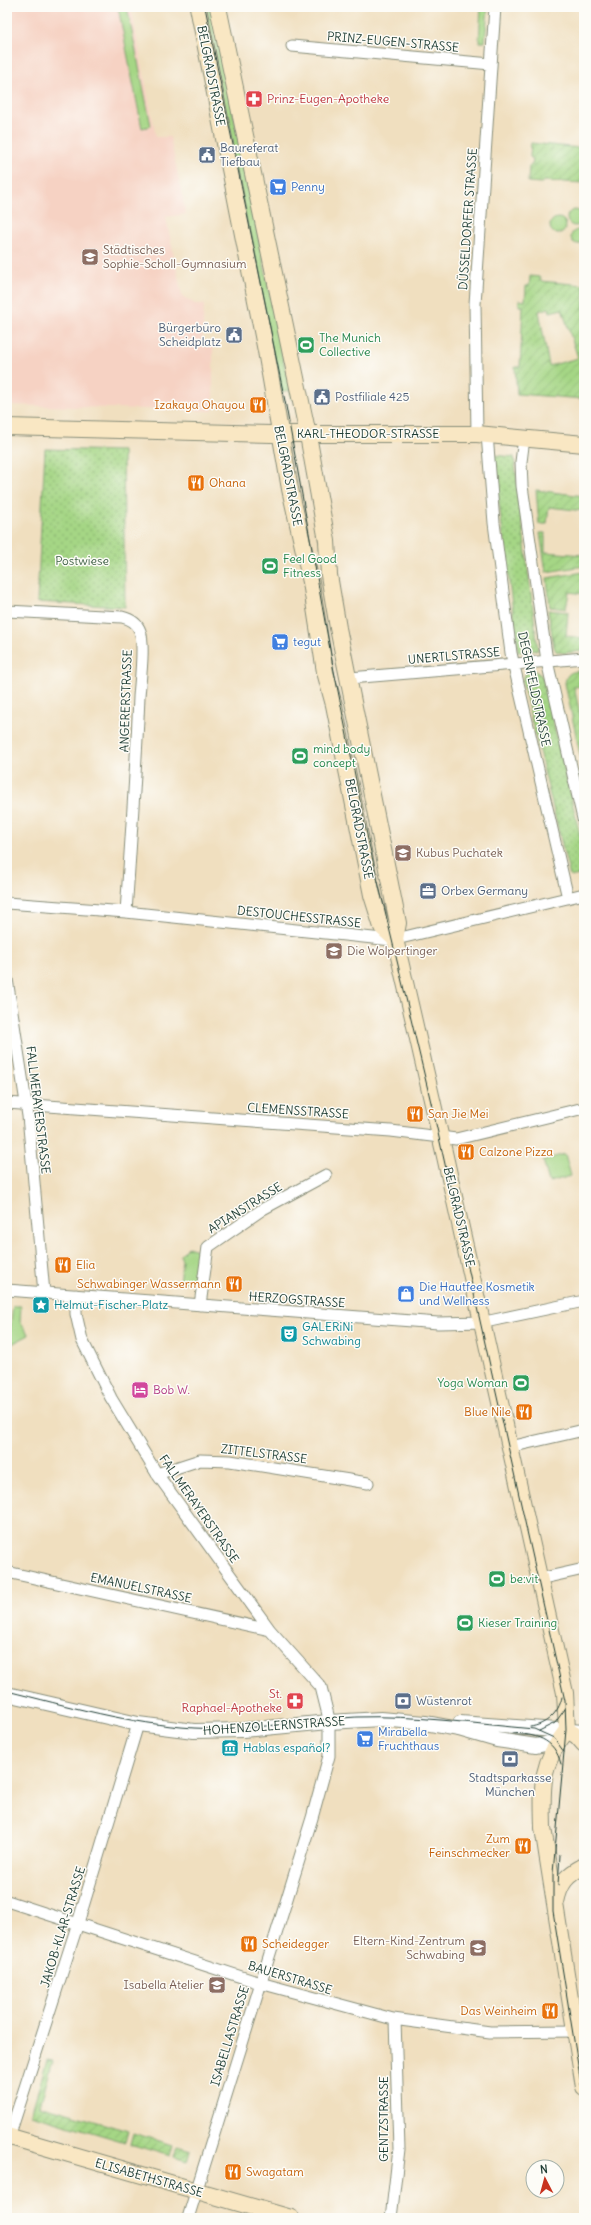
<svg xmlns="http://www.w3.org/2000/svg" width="591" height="2225" font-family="Delius,sans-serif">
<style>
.built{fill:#f6d2c3}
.grass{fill:#a5d685;stroke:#628a5c}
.park{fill:url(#park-dots);stroke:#628a5c}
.garden{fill:url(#garden-furrows);stroke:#628a5c;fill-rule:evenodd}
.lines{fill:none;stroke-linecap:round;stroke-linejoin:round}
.minor-casing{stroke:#888e7a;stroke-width:13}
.tertiary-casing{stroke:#888e7a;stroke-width:16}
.secondary-casing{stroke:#888e7a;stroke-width:18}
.minor{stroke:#fff;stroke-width:11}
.tertiary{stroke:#fff;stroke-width:14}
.secondary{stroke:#f9e7c3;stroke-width:16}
.tram{stroke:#1f3d34;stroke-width:1}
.labels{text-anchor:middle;stroke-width:3;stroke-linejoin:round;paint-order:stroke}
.street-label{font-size:12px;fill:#1f3d34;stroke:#fdfcf7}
.health-label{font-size:12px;fill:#be3a42;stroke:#fdfcf7;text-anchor:start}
.service-label{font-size:12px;fill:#4e5e75;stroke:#fdfcf7;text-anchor:start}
.shop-label{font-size:12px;fill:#366cbe;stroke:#fdfcf7;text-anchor:start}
.education-label{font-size:12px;fill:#785e54;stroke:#fdfcf7;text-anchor:start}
.leisure-label{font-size:12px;fill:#27864d;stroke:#fdfcf7;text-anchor:start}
.food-label{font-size:12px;fill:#c56008;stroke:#fdfcf7;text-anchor:start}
.park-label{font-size:12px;fill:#406348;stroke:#fdfcf7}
.culture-label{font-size:12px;fill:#0d838f;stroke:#fdfcf7;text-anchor:start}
.hotel-label{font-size:12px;fill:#b23c85;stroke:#fdfcf7;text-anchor:start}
</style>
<defs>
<pattern id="park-dots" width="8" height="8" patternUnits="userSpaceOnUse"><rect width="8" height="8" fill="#a5d685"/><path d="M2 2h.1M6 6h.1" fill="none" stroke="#86af6e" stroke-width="1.8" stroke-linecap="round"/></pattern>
<pattern id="garden-furrows" width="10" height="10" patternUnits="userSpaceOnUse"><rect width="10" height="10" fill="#a5d685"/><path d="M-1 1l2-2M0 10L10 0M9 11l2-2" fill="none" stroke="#86af6e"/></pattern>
</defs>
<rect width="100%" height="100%" fill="#fdfcf7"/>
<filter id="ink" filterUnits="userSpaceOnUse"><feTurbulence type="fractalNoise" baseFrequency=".025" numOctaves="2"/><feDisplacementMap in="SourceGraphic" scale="8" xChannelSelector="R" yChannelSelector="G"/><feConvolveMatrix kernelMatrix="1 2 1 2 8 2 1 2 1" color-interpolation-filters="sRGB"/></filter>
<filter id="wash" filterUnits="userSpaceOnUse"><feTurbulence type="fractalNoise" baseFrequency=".012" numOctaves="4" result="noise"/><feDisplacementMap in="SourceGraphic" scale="16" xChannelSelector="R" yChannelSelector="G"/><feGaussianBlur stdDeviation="0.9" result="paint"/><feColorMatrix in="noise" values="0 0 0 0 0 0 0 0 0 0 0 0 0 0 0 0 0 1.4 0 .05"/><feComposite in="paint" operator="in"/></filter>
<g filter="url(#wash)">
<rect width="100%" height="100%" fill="#f0dfbf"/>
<path class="built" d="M7,7h124l25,130h14l16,77 -20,3 16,79 13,8h9l-2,40 11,1v66l-206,-6z"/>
<path class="grass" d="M118,7h9l24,119 -9,2z
M201,7h11l73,361 9,31h-3l-1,-9 -10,2z
M481,7h7l-3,35h-6z
M567 218a8 8 0 1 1 16 0a8 8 0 1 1-16 0Z
M550 226a8 8 0 1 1 16 0a8 8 0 1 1-16 0Z
M571 237a7 7 0 1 1 14 0a7 7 0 1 1-14 0Z
M565,1154l6,22 -22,6 -6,-22z
M188,1247l10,3 -3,26h4l-1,7 -19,-2 3,-21 -2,-5z
M13,1306h8l-1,16 9,13 -21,11z"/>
<path class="park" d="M45,449l78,2 2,156 -88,-5z
M493,455l21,2 24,193 -20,2z
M535,671l7,5 42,176v22l-14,3 -48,-196 4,-8z"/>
<path class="garden" d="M531,143l49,5 4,-3v38l-40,-2 -3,2 -13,-1 1,-16 3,-1 1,-6 -3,-2z
M530,276l10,1v4l44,4v114l-67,-5 -2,-27h5l3,-61h-4v-6l6,1 1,-15h3zM549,308l1,4 12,-3 16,49 -29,8 -10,-55z
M536,490l48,6v15l-35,-4 -2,17h-8z
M540,533h5v19l39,3v11l-38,6z
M584,572v22l-15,-2 -3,17 -16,-2 -3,-29z
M548,610l20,2 -2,24 18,2v13l-21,2 -7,-2 -2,-4z
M584,670v16l-10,1 10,44v32l-2,1 -17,-81c2,-12 8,-11 19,-13z
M47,2060l6,1 -13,44 88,26 -3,11 -94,-28z
M133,2133l40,12 -3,11 -40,-12z
M177,2146l14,4 -3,11 -14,-4z"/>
</g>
<g filter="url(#ink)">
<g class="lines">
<defs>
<path id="minor" d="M292,46l199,18
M477,434l-2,-130 20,-297
M487,434l7,89 17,130 57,245
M524,438l-3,24 1,24 25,175 37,162
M7,611l115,6c8,2 15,5 18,14 5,14 0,50 -1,66 -3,72 -8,144 -13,215
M350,678l234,-20
M7,903l119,9 266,28 192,-46
M7,979l21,137 16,177
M7,1103l384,28 65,8 128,-31
M7,1290l431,33 47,-1 99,-21
M76,1295v19l6,26 29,58 46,76 113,156 51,57 8,32v37l-17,62 -124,400
M200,1305l8,-58 55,-38 63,-34
M510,1447l74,-17
M157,1474l43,-14 30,1 138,22
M7,1572l263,58
M539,1579l45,-10
M7,1901l253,82 133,36 97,13 85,-1
M9,2137l69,-214 60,-199
M391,2218l8,-69 -4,-129"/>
<path id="tertiary" d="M7,1694l131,30 56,7 49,-1 86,-8 52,-3 44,4 34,6 38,11 39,6 13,-3 15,-10
M460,1723l124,9"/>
<path id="secondary" d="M198,7l68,344 24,138 21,93 14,90 9,33 38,190 10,32 13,12
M218,7l90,428 19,106 2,34 9,53 60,295 -3,16 49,213 121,541 2,37
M7,427l264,7h206l107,10
M567,1730c-27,34 -25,56 -24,98l41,259
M567,1730l10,6 7,8
M556,1902c4,-20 11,-27 28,-36
M7,2136l284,82"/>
</defs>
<use href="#minor" class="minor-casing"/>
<use href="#tertiary" class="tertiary-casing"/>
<use href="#secondary" class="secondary-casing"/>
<use href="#minor" class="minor"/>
<use href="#tertiary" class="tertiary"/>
<use href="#secondary" class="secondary"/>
<path class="tram" d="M205,7l81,399 47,260 35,174 66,275 131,586 1,29 -13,143v38l31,191
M7,1691c61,15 123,33 187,37 54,4 108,-8 162,-11 59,-2 119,7 178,12l20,9 10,14
M530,1727c16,-2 29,-14 32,-30
M539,1731l16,-8 10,-14
M512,1733c23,2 42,4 49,31
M558,1885l2,-30"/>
</g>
</g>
<defs>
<symbol id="pharmacy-square" viewBox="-11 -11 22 22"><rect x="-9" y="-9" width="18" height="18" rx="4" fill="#e0444e" stroke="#fdfcf7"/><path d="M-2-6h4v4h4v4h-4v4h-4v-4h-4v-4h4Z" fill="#fff"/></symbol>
<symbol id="civic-square" viewBox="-11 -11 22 22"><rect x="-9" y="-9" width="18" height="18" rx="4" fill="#5c6f8a" stroke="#fdfcf7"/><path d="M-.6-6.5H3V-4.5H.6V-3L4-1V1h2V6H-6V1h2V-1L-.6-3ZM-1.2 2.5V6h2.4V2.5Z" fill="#fff"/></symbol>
<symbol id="supermarket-square" viewBox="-11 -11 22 22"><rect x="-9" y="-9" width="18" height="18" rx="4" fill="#3f7fe0" stroke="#fdfcf7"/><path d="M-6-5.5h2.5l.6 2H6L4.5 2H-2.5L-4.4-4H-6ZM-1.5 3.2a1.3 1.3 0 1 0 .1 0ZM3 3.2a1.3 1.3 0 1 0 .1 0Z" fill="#fff"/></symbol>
<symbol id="school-square" viewBox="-11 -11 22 22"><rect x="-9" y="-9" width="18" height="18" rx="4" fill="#8d6e63" stroke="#fdfcf7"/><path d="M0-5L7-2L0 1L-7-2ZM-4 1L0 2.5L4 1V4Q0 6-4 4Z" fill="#fff"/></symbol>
<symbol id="stadium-square" viewBox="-11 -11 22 22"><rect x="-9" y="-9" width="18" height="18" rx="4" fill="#2e9e5b" stroke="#fdfcf7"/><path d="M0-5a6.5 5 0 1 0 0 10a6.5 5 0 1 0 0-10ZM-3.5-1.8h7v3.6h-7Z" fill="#fff"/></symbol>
<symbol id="restaurant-square" viewBox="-11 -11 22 22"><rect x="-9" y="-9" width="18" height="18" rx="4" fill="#e8710a" stroke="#fdfcf7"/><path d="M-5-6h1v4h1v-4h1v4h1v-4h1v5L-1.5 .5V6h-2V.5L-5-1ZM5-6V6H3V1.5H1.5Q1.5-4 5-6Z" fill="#fff"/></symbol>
<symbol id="office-square" viewBox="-11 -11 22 22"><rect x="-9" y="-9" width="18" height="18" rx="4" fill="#5c6f8a" stroke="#fdfcf7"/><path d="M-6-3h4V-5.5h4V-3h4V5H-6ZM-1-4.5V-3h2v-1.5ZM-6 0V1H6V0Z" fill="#fff"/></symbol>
<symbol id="shop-square" viewBox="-11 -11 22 22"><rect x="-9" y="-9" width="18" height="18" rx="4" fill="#3f7fe0" stroke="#fdfcf7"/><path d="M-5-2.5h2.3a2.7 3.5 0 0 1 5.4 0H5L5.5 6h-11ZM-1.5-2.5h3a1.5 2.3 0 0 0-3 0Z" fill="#fff"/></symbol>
<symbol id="sight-square" viewBox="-11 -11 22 22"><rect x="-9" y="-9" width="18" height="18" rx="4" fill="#0f9aa8" stroke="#fdfcf7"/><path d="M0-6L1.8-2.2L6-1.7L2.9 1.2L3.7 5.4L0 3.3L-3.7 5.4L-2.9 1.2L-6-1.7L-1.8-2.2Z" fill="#fff"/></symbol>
<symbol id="theatre-square" viewBox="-11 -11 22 22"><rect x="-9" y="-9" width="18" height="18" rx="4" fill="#0f9aa8" stroke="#fdfcf7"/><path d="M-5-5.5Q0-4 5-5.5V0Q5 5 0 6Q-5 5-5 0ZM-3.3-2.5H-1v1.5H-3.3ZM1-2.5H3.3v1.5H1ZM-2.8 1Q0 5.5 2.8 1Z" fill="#fff"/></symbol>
<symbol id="hotel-square" viewBox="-11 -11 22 22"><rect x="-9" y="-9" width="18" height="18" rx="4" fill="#d1479c" stroke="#fdfcf7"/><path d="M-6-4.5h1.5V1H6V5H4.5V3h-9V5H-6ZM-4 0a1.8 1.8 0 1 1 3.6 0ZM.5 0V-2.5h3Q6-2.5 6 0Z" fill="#fff"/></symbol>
<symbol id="bank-square" viewBox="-11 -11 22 22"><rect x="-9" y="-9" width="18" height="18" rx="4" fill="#5c6f8a" stroke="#fdfcf7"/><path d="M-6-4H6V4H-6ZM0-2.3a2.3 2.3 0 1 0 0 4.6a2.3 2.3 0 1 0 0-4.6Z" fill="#fff"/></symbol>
<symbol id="museum-square" viewBox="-11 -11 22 22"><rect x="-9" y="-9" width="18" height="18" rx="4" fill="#0f9aa8" stroke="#fdfcf7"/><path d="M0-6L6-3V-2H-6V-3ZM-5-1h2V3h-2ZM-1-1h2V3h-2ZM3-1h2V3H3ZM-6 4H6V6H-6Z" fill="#fff"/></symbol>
</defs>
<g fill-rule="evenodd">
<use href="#pharmacy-square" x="244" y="89" width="20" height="20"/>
<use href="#civic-square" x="197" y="145" width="20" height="20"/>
<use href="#supermarket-square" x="268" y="177" width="20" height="20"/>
<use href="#school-square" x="80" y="247" width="20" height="20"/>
<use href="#civic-square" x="224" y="325" width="20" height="20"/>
<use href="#stadium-square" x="296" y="335" width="20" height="20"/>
<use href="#civic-square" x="312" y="387" width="20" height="20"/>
<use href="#restaurant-square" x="248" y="395" width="20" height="20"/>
<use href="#restaurant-square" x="186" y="473" width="20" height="20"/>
<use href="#stadium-square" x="260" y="556" width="20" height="20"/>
<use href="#supermarket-square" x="270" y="632" width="20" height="20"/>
<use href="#stadium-square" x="290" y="746" width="20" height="20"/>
<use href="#school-square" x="393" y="843" width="20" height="20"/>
<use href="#office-square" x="418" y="881" width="20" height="20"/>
<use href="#school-square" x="324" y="941" width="20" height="20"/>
<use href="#restaurant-square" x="405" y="1104" width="20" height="20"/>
<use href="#restaurant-square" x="456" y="1142" width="20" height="20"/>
<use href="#restaurant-square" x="53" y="1255" width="20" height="20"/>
<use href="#restaurant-square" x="224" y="1274" width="20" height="20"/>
<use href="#shop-square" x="396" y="1284" width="20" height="20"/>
<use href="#sight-square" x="31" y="1295" width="20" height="20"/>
<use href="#theatre-square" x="279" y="1324" width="20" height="20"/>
<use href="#stadium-square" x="511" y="1373" width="20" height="20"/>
<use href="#hotel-square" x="130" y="1380" width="20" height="20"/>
<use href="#restaurant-square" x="514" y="1402" width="20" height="20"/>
<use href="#stadium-square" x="487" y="1569" width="20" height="20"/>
<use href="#stadium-square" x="455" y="1613" width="20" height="20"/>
<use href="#pharmacy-square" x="285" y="1691" width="20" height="20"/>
<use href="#bank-square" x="393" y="1691" width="20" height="20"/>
<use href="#supermarket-square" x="355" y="1729" width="20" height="20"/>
<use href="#museum-square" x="220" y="1738" width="20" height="20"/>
<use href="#bank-square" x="500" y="1749" width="20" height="20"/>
<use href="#restaurant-square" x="513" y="1836" width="20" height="20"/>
<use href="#restaurant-square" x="239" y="1934" width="20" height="20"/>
<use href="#school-square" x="468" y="1938" width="20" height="20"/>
<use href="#school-square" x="207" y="1975" width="20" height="20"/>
<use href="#restaurant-square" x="540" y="2001" width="20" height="20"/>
<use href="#restaurant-square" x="223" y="2162" width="20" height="20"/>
</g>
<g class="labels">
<g class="street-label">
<text transform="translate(393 42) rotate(5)" y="4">PRINZ-EUGEN-STRASSE</text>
<text transform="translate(211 76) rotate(79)" y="4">BELGRADSTRASSE</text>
<text transform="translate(468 219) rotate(-86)" y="4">DÜSSELDORFER STRASSE</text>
<text x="368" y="438">KARL-THEODOR-STRASSE</text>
<text transform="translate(288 476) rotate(79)" y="4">BELGRADSTRASSE</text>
<text transform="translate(454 656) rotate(-5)" y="4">UNERTLSTRASSE</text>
<text transform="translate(534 689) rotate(78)" y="4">DEGENFELDSTRASSE</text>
<text transform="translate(126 701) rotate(-88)" y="4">ANGERERSTRASSE</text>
<text transform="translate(359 829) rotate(79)" y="4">BELGRADSTRASSE</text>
<text transform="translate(299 917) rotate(6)" y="4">DESTOUCHESSTRASSE</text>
<text transform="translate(38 1110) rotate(83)" y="4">FALLMERAYERSTRASSE</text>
<text transform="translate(298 1111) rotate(4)" y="4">CLEMENSSTRASSE</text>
<text transform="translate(245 1208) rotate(-32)" y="4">APIANSTRASSE</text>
<text transform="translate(459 1217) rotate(77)" y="4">BELGRADSTRASSE</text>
<text transform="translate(297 1300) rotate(4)" y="4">HERZOGSTRASSE</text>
<text transform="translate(264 1454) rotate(7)" y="4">ZITTELSTRASSE</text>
<text transform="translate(199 1509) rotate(55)" y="4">FALLMERAYERSTRASSE</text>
<text transform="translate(141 1588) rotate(12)" y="4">EMANUELSTRASSE</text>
<text transform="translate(274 1726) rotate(-4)" y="4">HOHENZOLLERNSTRASSE</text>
<text transform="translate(63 1927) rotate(-73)" y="4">JAKOB-KLAR-STRASSE</text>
<text transform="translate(290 1978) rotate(17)" y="4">BAUERSTRASSE</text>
<text transform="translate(230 2036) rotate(-73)" y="4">ISABELLASTRASSE</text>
<text transform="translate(384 2119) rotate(-90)" y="4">GENTZSTRASSE</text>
<text transform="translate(149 2178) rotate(16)" y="4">ELISABETHSTRASSE</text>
</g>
<g class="health-label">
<text x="267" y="103">Prinz-Eugen-Apotheke</text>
<text x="282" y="1698" text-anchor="end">St.<tspan x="282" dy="14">Raphael-Apotheke</tspan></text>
</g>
<g class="service-label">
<text x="220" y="152">Baureferat<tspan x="220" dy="14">Tiefbau</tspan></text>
<text x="221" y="332" text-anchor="end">Bürgerbüro<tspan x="221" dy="14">Scheidplatz</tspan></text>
<text x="335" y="401">Postfiliale 425</text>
<text x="441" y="895">Orbex Germany</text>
<text x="416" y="1705">Wüstenrot</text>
<text x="510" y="1782" text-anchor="middle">Stadtsparkasse<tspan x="510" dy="14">München</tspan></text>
</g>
<g class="shop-label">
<text x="291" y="191">Penny</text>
<text x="293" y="646">tegut</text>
<text x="419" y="1291">Die Hautfee Kosmetik<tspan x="419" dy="14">und Wellness</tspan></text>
<text x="378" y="1736">Mirabella<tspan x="378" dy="14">Fruchthaus</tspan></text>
</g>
<g class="education-label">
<text x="103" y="254">Städtisches<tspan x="103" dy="14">Sophie-Scholl-Gymnasium</tspan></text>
<text x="416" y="857">Kubus Puchatek</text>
<text x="347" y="955">Die Wolpertinger</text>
<text x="465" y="1945" text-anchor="end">Eltern-Kind-Zentrum<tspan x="465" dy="14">Schwabing</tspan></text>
<text x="204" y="1989" text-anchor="end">Isabella Atelier</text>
</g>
<g class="leisure-label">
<text x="319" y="342">The Munich<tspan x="319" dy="14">Collective</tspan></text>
<text x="283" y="563">Feel Good<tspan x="283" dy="14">Fitness</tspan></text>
<text x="313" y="753">mind body<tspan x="313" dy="14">concept</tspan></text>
<text x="508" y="1387" text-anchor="end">Yoga Woman</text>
<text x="510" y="1583">be:vit</text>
<text x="478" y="1627">Kieser Training</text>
</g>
<g class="food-label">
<text x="245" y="409" text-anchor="end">Izakaya Ohayou</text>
<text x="209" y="487">Ohana</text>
<text x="428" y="1118">San Jie Mei</text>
<text x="479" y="1156">Calzone Pizza</text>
<text x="76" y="1269">Elia</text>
<text x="221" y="1288" text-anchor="end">Schwabinger Wassermann</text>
<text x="511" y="1416" text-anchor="end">Blue Nile</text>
<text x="510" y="1843" text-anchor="end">Zum<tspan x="510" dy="14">Feinschmecker</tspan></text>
<text x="262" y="1948">Scheidegger</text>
<text x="537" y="2015" text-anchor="end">Das Weinheim</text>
<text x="246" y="2176">Swagatam</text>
</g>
<g class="park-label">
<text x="82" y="565">Postwiese</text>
</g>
<g class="culture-label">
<text x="54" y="1309">Helmut-Fischer-Platz</text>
<text x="302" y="1331">GALERiNi<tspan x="302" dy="14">Schwabing</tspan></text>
<text x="243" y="1752">Hablas español?</text>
</g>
<g class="hotel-label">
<text x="153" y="1394">Bob W.</text>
</g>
</g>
<rect width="591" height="2225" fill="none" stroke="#fdfcf7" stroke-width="24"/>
<g transform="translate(545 2179) rotate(354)"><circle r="19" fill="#fdfcf7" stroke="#a4b0a9"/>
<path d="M0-3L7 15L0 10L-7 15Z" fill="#c8321e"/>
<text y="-6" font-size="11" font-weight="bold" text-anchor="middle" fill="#1f3d34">N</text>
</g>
</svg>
